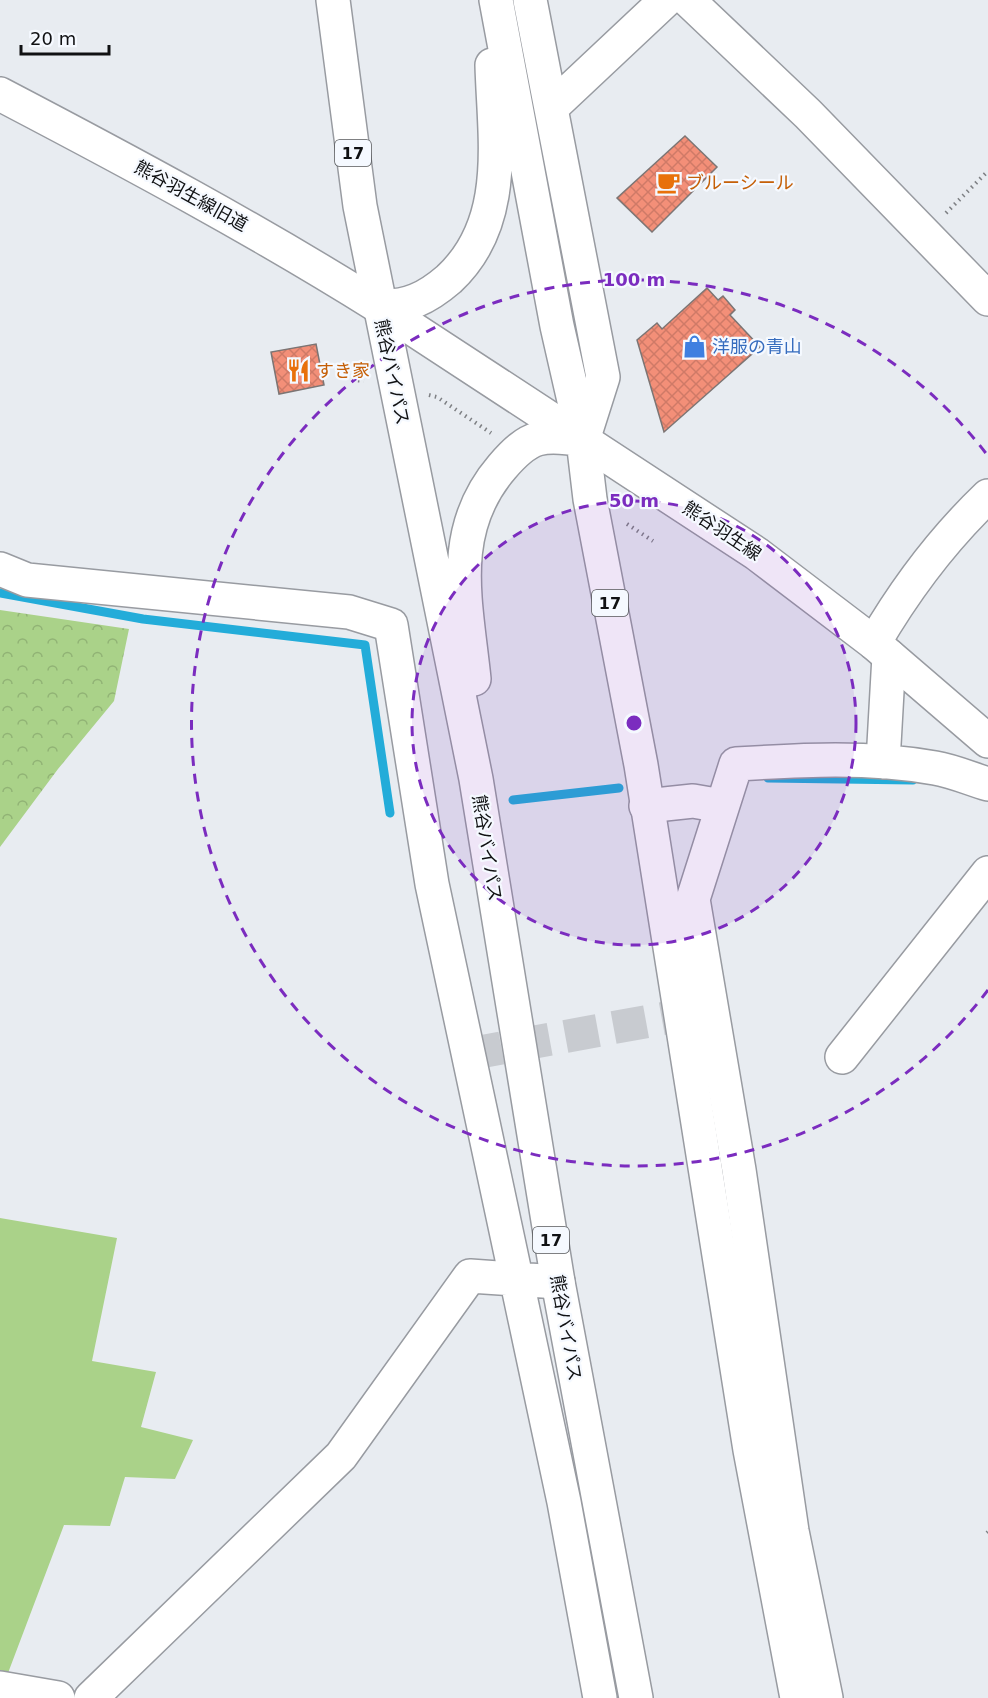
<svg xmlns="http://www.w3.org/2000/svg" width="988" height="1698" font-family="'DejaVu Sans','Noto Sans JP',sans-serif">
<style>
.green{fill:#aad289}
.forest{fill:url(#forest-crowns)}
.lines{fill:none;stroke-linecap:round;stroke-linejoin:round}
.stream{stroke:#23acd9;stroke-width:9}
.building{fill:url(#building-cross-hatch);stroke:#7c7574;stroke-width:1.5}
.minor-tunnel{stroke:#c8cbd0;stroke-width:33;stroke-dasharray:33 16;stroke-linecap:butt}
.minor-casing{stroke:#989ba1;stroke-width:36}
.major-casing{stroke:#989ba1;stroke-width:36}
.highway-casing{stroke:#989ba1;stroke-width:36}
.path{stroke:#7e8084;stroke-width:4;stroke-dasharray:1.5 4.5;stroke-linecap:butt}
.minor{stroke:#fff;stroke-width:33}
.major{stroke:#fff;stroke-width:33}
.highway{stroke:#fff;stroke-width:33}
.ring{fill:none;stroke:#7b2cbf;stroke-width:3;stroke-dasharray:10 8}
.labels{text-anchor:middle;stroke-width:4.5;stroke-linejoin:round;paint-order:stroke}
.shield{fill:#f5f9ff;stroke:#55575a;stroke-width:1.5}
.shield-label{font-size:16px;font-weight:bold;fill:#101113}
.food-label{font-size:18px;fill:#c56008;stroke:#f5f9ff;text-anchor:start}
.street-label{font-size:18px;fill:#101113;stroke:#f5f9ff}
.shop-label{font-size:18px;fill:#366cbe;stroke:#f5f9ff;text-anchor:start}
.centre{fill:#7b2cbf;stroke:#f5f9ff;stroke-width:3}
.ring-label{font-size:18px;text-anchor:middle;font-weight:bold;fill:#7b2cbf;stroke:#f5f9ff;stroke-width:4.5;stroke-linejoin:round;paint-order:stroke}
</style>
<defs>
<pattern id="forest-crowns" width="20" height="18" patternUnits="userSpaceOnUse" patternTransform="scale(1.5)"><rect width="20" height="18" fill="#aad289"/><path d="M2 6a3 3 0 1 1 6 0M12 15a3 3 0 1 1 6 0" fill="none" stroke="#91b375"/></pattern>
<pattern id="building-cross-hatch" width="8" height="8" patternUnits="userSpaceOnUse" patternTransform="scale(1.5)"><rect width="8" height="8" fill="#f38f78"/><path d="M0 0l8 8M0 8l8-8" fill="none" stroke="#cf7a67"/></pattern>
</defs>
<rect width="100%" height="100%" fill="#e8ecf1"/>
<path class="green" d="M0,1218l117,20 -25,123 64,11 -15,55 52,13 -18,39 -50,-2 -15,49 -46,-1 -56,148 -8,-3z"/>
<path class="forest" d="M0,610l129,19 -15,72 -56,68 -58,78z"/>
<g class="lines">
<path class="stream" d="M0,593l143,26 222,26 25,168
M768,778l145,2
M513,800l106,-12"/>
</g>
<path class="building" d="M685,136l32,31 -65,65 -35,-34z
M707,288l11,12 5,-4 12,14 -5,5 30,32 -96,85 -27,-92 20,-17 5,6z
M316,344l8,41 -45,9 -8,-42z"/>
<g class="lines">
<path class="minor-tunnel" d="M469,1054l241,-44"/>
<defs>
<path id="minor" d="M530,0l73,377 -20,63
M688,0l120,114 180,185
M0,94c128,67 255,135 378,212
M551,108l115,-108
M0,569l27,11 322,32 42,13 41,259 132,618 36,196
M874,643c32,-55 68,-103 114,-147
M883,762l6,-106
M646,806l47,-5 29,5
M842,1057l146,-184
M0,1688l58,10
M91,1698l250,-242 129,-180 88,6
M826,1698l-34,-167 -53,-361 -46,-271 43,-135c66,-4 133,-8 199,4 18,3 36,11 53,16"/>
<path id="major" d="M378,306l379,248 117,89 114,98"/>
<path id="highway" d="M333,0l27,206 116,573 82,503 78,416
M496,0l61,326 26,114 7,59 51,266 109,685 47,248
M378,306c29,2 49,-8 71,-27 61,-57 45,-140 43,-214
M474,679c-8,-78 -27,-148 28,-212 27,-32 41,-34 81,-27"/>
</defs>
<use href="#minor" class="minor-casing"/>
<use href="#major" class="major-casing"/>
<use href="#highway" class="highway-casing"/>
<path class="path" d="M946,213l42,-42
M352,380l12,1
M429,395l8,2 54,36
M627,524l26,17
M987,1533l1,-1"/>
<use href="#minor" class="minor"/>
<use href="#major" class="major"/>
<use href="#highway" class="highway"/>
</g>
<circle cx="634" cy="723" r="222" fill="#7b2cbf" fill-opacity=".12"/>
<g class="ring">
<circle cx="634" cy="723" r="222"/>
<path d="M988 990A443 443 0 1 1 988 456"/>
</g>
<defs>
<symbol id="cafe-bare" viewBox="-9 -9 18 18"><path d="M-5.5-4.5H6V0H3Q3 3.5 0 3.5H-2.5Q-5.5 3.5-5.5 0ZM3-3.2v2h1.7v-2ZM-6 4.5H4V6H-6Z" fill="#e8710a" stroke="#f5f9ff" stroke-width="2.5" paint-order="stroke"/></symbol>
<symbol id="shop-bare" viewBox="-9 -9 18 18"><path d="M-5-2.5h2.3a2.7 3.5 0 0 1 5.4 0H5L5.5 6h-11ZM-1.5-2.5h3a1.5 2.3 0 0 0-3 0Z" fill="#3f7fe0" stroke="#f5f9ff" stroke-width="2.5" paint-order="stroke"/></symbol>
<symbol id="restaurant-bare" viewBox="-9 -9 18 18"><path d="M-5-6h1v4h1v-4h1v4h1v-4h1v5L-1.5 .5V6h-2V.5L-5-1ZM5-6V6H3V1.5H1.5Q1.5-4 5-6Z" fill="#e8710a" stroke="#f5f9ff" stroke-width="2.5" paint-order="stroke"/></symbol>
</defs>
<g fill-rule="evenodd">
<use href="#cafe-bare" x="652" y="166" width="33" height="33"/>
<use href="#shop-bare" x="678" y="330" width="33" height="33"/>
<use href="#restaurant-bare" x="282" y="354" width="33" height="33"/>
</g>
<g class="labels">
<g class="shield">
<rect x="335" y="140" width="36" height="26" rx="4.5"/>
<rect x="592" y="590" width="36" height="26" rx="4.5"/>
<rect x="533" y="1227" width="36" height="26" rx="4.5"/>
</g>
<g class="shield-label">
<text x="353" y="159">17</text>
<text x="610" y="609">17</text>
<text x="551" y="1246">17</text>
</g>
<g class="food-label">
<text x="686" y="189">ブルーシール</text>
<text x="316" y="377">すき家</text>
</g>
<g class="street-label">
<text transform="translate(191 196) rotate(29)" y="6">熊谷羽生線旧道</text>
<text transform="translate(392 372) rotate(78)" y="6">熊谷バイパス</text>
<text transform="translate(722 531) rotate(34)" y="6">熊谷羽生線</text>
<text transform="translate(487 848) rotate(81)" y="6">熊谷バイパス</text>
<text transform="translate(566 1328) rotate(80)" y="6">熊谷バイパス</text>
</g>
<g class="shop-label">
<text x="712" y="353">洋服の青山</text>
</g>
</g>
<circle cx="634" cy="723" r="9" class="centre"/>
<g class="ring-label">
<text x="634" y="286">100 m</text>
<text x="634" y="507">50 m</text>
</g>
<path d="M21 45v9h88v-9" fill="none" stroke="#101113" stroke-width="3"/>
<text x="30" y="45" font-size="18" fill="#101113" stroke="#f5f9ff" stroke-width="4.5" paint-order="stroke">20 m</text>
</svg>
